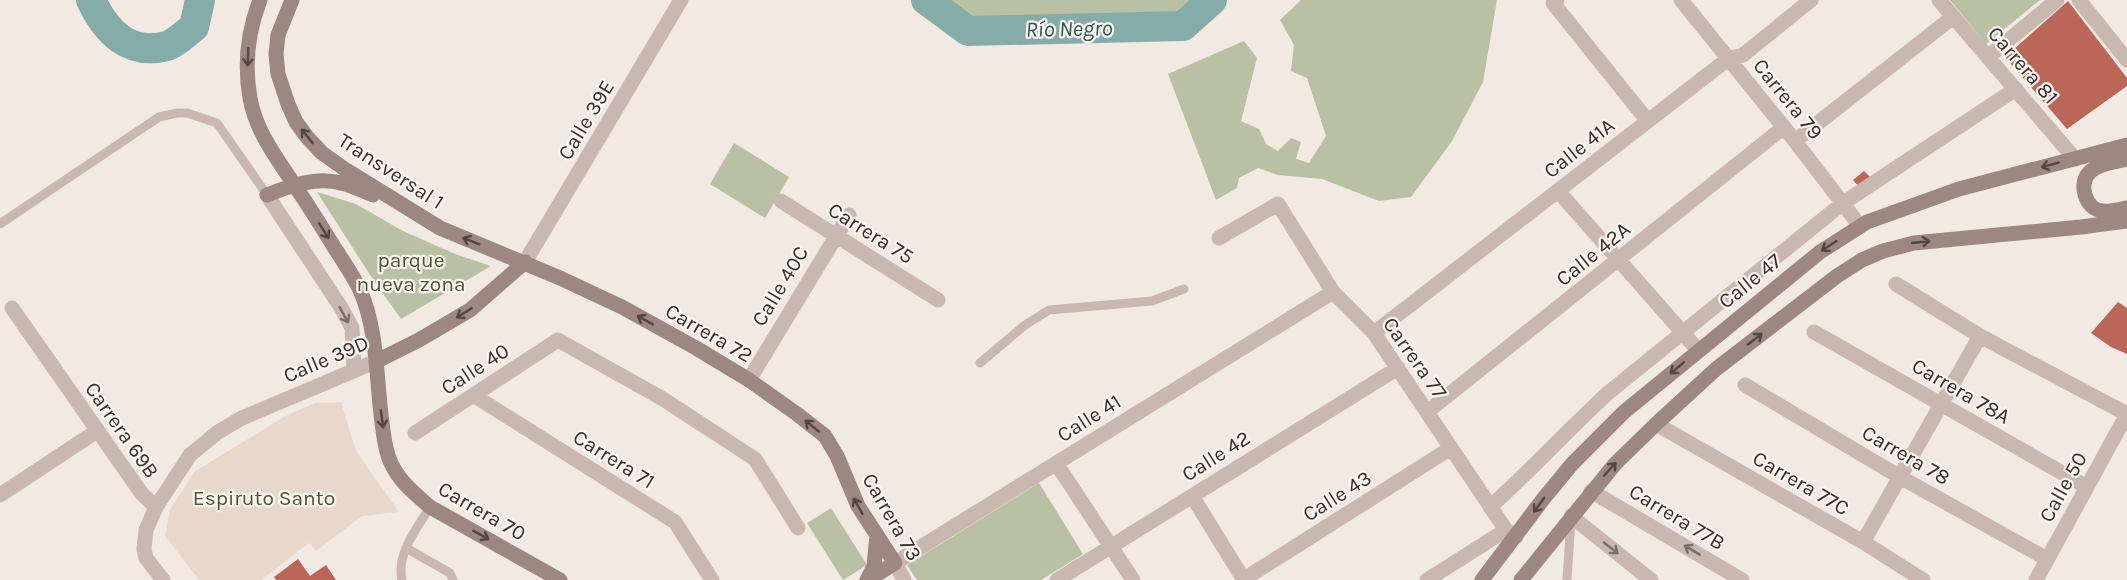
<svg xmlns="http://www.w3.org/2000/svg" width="2127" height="580" font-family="Karla,sans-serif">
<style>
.green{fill:#bac0a4}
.plaza{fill:#e8d8cc}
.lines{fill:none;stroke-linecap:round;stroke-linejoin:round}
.river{stroke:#85aca9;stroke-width:30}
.building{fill:#ba6659}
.lane{stroke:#c9b8b0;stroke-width:9}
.street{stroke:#c9b8b0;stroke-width:15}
.secondary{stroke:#9d8881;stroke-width:15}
.oneway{stroke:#524542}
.oneway2{stroke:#7a6d68}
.labels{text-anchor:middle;stroke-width:4.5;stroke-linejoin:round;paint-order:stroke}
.street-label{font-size:21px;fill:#392f2d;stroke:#f9f4ef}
.park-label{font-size:21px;fill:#4c5533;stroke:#f9f4ef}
.water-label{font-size:22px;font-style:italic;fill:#265754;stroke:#f9f4ef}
</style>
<rect width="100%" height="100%" fill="#f2e9e3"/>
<path class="green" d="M926,0h286l-29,26 -215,5z
M1301,0h196l-14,82 -31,59 -41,56 -32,4 -57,-22 -44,-4 -20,-7 -19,10 -2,10 -21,12 -48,-126 76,-33 13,17 -16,63 18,8 7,15 12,7 13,-13 10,4 -5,17 13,4 17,-27 -19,-58 -16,-7 3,-26 -14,-25z
M1950,0h90l-54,44z
M734,143l55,34 -24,41 -55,-34z
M317,192l39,12 47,27 52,23 36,12 -90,53 -31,-44z
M1039,483l44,71 -42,26h-124l-10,-15z
M831,508l36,57 -24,15 -36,-57z"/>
<path class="plaza" d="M341,402l15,49 43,61 -37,4 -46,35 -7,-8 -48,37h-62l-34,-44 5,-26 24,-38 93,-57 28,-12z"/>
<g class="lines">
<path class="river" d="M91,0c15,32 38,56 76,46 9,-3 19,-13 27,-19l6,-27
M926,0l42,31 215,-5 29,-26"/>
</g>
<path class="building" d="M2068,1l59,77v8l-60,43 -62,-72z
M1864,171l8,8 -11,10 -8,-9z
M2118,302l9,6v46l-16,-7 -20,-14z
M298,559l12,17 16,-11 10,15h-60l-2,-3z"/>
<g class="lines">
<path class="lane" d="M0,224l159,-107 18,-4h10l30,10 50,72
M980,363l45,-38 24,-15 103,-9 32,-12
M406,548l44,25 3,7
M402,580c-6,-26 15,-52 28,-73
M1567,580l4,-61"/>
<path class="street" d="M1557,0l-4,3 94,117
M1681,0l114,141 65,85
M1939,0l136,159
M2079,0l48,60
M1988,57l69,-57
M1795,141l158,-124
M1558,191l140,159
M267,195l75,114 10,19 2,42
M781,201l157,99
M1219,238l59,-34 55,88 41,41 132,197 10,7
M525,262l156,-262
M1896,284l84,52 147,78 -91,166
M12,308l130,186 14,13
M1814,332l273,155
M1374,333l354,-274 15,-4 68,-55
M749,380l100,-165
M1745,385l155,92 147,82
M473,395l202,127 37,58
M1427,412l357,-285
M1656,424l207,118 60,38
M415,433l143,-93 105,59 92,60 43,69
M1056,463l77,117
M1591,491l151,89
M0,495l97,-64
M1192,496l52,84
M1490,507c41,-37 78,-77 118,-114l235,-190 173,-114
M1571,516l80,64
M1863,542l117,-206
M1244,579l207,-131
M163,580l-17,-22 -2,-9 2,-19 10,-23 34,-52 28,-23 24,-14 135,-57
M904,580l-9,-17 438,-271
M1057,580l341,-212
M1427,580l79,-50"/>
<path class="secondary" d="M260,0c-12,31 -16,64 -10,98 6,34 27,60 45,88 14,20 26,40 39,61 9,14 19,28 26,43 18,41 16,89 22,133 2,14 3,28 9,40 8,18 24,31 39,44l130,73
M292,0l-14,35 -2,19 2,20 10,30 8,18 11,15 15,16 24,17 94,58 120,50 62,29 74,41 53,32 48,34 28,22 12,20 21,50 37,57 -27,17
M2127,159c-11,3 -27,4 -36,12 -14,11 -6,39 12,40 8,1 17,-2 24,-3
M267,195c23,-9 49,-19 74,-12 11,2 21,8 32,12
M377,361l42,-21 51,-30 55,-48
M867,580l7,-14 3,-31
M1482,580l62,-82 28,-34 52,-52 196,-160 47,-30 92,-33 168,-44
M1521,580l94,-116 41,-40 60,-55 121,-93 25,-16 21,-9 31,-8 167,-16 46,-6"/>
</g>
<defs><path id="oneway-shaft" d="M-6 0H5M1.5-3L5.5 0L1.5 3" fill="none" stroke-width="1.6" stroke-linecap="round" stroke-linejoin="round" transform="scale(1.5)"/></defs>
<g class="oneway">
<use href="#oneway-shaft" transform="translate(248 57) rotate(92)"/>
<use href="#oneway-shaft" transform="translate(307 136) rotate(-129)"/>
<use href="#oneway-shaft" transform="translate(2050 165) rotate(165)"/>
<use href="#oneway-shaft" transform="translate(324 231) rotate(58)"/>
<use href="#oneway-shaft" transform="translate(471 241) rotate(-158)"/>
<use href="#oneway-shaft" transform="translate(1921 242) rotate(-6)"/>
<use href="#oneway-shaft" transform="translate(1829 246) rotate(147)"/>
<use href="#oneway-shaft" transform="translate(464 313) rotate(148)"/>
<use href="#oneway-shaft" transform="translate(645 320) rotate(-151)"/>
<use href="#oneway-shaft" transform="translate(1755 339) rotate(-38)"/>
<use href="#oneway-shaft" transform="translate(1677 368) rotate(140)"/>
<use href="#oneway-shaft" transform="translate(382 419) rotate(82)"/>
<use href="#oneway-shaft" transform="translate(812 426) rotate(-141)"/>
<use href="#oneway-shaft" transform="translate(1610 469) rotate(-48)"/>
<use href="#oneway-shaft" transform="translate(1539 505) rotate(126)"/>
<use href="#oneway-shaft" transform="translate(858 506) rotate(-119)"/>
<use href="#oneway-shaft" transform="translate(481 535) rotate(29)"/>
</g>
<g class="oneway2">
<use href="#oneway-shaft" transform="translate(344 315) rotate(61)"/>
<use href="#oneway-shaft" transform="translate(1611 548) rotate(38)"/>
<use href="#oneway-shaft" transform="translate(1692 550) rotate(-149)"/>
</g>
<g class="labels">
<g class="street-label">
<text transform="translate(2023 65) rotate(49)" y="7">Carrera 81</text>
<text transform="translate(1788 99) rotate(51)" y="7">Carrera 79</text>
<text transform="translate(586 120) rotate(-59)" y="7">Calle 39E</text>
<text transform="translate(1579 148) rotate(-38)" y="7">Calle 41A</text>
<text transform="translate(391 171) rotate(33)" y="7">Transversal 1</text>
<text transform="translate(871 233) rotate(32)" y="7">Carrera 75</text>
<text transform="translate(1593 254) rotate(-39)" y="7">Calle 42A</text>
<text transform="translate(1750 281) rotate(-39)" y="7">Calle 47</text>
<text transform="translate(780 286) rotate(-59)" y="7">Calle 40C</text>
<text transform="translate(709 333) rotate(30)" y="7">Carrera 72</text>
<text transform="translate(1415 358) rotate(55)" y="7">Carrera 77</text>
<text transform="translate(326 359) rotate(-23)" y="7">Calle 39D</text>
<text transform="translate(475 369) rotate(-33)" y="7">Calle 40</text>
<text transform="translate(1961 391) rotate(30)" y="7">Carrera 78A</text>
<text transform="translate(1089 418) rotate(-32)" y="7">Calle 41</text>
<text transform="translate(122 430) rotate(55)" y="7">Carrera 69B</text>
<text transform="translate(1906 455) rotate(30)" y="7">Carrera 78</text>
<text transform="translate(1216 456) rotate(-32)" y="7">Calle 42</text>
<text transform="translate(614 459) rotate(32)" y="7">Carrera 71</text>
<text transform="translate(1801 483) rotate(30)" y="7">Carrera 77C</text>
<text transform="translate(2063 487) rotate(-61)" y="7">Calle 50</text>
<text transform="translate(1337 496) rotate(-32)" y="7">Calle 43</text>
<text transform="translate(482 511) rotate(30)" y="7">Carrera 70</text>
<text transform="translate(892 517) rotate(60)" y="7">Carrera 73</text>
<text transform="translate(1677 517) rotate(31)" y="7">Carrera 77B</text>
</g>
<g class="park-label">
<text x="411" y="267">parque<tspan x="411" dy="24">nueva zona</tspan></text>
<text x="264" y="505">Espiruto Santo</text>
</g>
<g class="water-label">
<text transform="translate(1069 28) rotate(-1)" y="8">Río Negro</text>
</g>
</g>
</svg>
